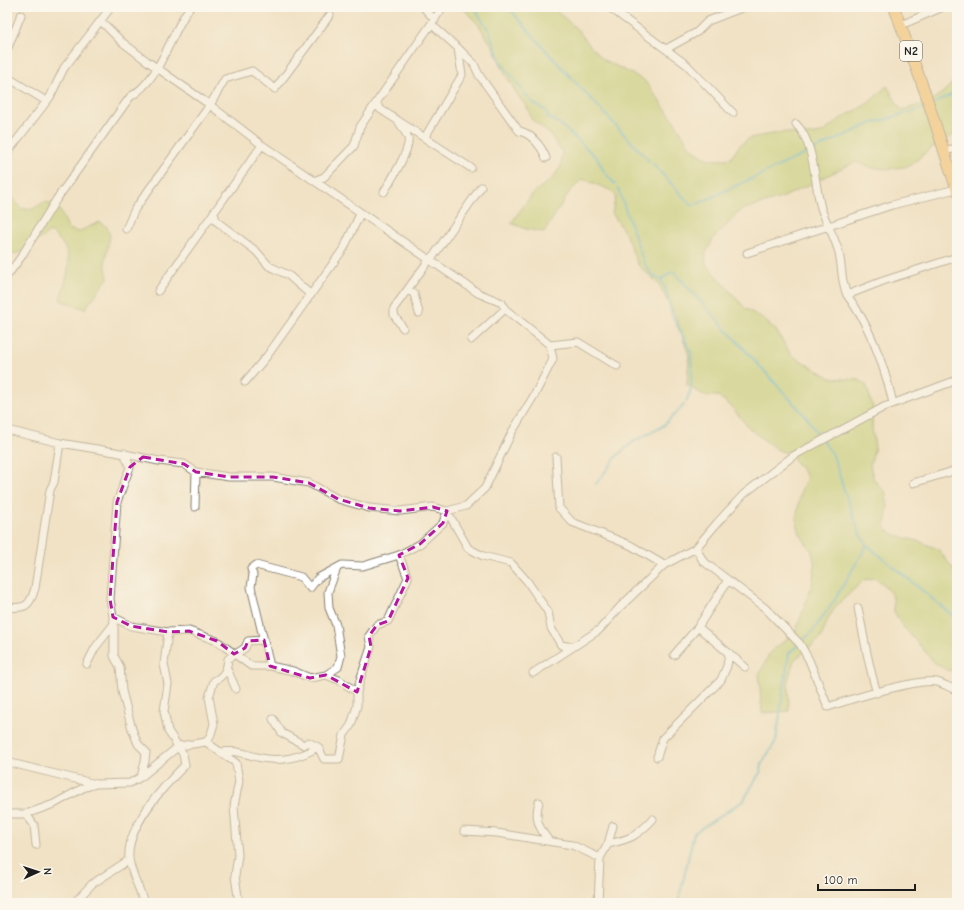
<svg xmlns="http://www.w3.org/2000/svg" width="964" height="910" font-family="'Comic Neue',sans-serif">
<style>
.green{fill:#bdce71;stroke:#6c7546}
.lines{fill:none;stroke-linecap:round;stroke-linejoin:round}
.stream{stroke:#44b0c1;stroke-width:2}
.minor-casing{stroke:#867f70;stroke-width:9}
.highway-casing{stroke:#867f70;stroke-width:12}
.minor{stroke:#fff;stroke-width:7}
.highway{stroke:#f8bf6c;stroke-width:10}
.marked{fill:none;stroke:#b5179e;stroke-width:3;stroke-dasharray:8 5;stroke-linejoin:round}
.labels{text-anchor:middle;stroke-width:3;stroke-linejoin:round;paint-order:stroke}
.shield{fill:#fbf7ec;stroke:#5f5e5a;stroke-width:1}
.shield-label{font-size:12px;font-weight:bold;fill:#1c1c1c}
</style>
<rect width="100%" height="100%" fill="#fbf7ec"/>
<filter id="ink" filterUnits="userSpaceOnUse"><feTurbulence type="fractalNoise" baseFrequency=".025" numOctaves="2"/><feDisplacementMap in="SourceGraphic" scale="8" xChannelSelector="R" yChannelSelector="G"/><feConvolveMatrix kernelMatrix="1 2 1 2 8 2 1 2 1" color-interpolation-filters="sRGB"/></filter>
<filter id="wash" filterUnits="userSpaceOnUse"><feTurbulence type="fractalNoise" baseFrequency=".012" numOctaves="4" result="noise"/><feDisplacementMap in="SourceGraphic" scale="16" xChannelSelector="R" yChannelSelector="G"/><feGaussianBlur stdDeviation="0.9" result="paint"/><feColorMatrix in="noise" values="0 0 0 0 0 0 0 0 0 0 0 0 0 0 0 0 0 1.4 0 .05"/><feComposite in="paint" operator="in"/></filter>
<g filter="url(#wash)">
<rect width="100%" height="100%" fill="#f1e2c5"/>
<path class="green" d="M462,7h90l25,22 14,18 13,13 40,20 33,45 11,19 9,8 11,7 10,1 13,-2 8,-12 11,-8 33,-6 25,3 14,-2 18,-14 27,-15 20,-18 14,24c26,-6 38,-11 56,-32v55l-27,16 -21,17 -19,3 -17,-1 -18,-6 -71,35 -43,13 -28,29 -7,14v11l39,44 18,11 13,11 15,25 40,23 28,2 7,4 7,24 -1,20 3,19 -5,18 4,15 11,11 3,15 -3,22 10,7 23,6 20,8 19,25v98l-10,-2 -12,-7 -34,-39 -7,-13 -1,-14 -9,-13 -10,-6 -10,2 -28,26 -8,13 -7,19 -27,22 -6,20 1,31 -27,2 -3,-38 11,-23 25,-19 17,-48 3,-18 -3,-15 -12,-18 -4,-15 5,-28 6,-14 -17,-23 -12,-4 -14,-10 -15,-12 -19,-23 -12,-9h-13l-18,-11 2,-29 -14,-41 -17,-32 -20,-18 -13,-32 -13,-20 4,-17 -6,-6 -27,-11 -13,12 -26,41 -18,-3 -15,-6 23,-31 18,-13 9,-13 1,-14 -12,-18 -19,-15 -3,-11 -7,-8 -14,-23 -14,-30 -15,-23z
M7,167l6,9 -5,11 2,9 12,13h11l11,-7 9,1 7,8 9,18 9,3 21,-10 8,5 3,9 -5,25 3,17 -23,31 -25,-9c8,-27 18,-49 -10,-68l-27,19 -14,5 -2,-2z"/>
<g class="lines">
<path class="stream" d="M480,7l-3,6 12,17 11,31 32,41 14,9 2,7 11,5 38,35 8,15 10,11
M508,7l43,49 98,105
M933,104l24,-12
M653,164l38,41 6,-1 175,-81c10,-2 18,-5 28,-8 9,-4 18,-3 27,-8
M618,188l26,75 8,12 9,5 5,9 6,26 19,37 1,21 -1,16 -5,13
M661,280l12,-9 134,147 10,15 16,22 12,38 15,41 7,11 90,74
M596,484l21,-28 16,-14 30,-16 21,-21
M678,903l16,-70 49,-32 18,-30 1,-8 14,-22 13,-88 23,-21 22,-31 33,-56"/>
</g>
</g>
<g filter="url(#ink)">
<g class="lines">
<defs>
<path id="minor" d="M423,7l12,13
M609,7l78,58 46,48
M101,21l21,21 25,19 63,44 52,40 216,148 24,10 3,6 45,36 28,-3 39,24
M431,24l27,24 16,16 5,11 40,56c12,2 23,16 27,27
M901,25l42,-18
M666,49l31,-17 11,-11 36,-14
M7,50l14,-35
M7,77l39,24
M376,103l4,6 91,59
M796,124c19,19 18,59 25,84 5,15 14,29 18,45 4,17 1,24 8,42
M425,137l37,-62 -4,-27
M944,151l13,-3
M7,153l43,-56 14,-29 47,-61
M314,181l10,-4 30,-31 6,-19 16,-24 67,-96
M384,192c6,-10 27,-43 24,-54 -2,-6 -7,-12 -10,-17
M214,212l2,9 40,30 13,15 19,9 23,20
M126,229l9,-20 75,-104 15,-26 27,-8 23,18 55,-74
M747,253l145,-48 64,-16
M430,261l51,-74
M7,276l14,-19 35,-57 74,-103c31,-18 39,-61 60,-90
M408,289l6,5 5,19
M158,291l104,-146
M403,328l-9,-13v-7l35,-48
M471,340l34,-31
M550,345l3,14 -18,35 -23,38 -27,56 -19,18 -19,5 21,37 15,8 28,7 16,18 21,31 3,16 10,17 12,2 26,-17 21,-23 44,-42 32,-17 21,-25 27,-29 49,-38 91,-49 73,-27
M245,382l22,-26 77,-108 16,-34
M893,403c-9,-38 -22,-76 -46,-108l36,-14 74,-24
M7,430l53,13 55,9 44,9 25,3 12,8 33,5h44l36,6 29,16 31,9 31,3 33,-4 14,4 -4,12 -23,21 -21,11 -36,11 -21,-1 -24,13 -8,10 -9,-11 -45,-12 -5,4 2,6 -2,12 19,79
M556,457l3,51 13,14 58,23 34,20
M913,483l44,-13
M195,507l1,-35
M696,548l7,13 62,47 35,36 9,16 19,47c20,-7 90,-29 109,-25 7,2 13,6 20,8
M728,580l-30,47 47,40
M7,607c19,2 23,-1 28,-19l15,-98 4,-8 6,-39
M858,608c6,28 10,57 19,85
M113,617l18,9 37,6 -4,32 4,20 -4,27 4,20 15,23 2,11c-21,21 -59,61 -56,94 2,15 11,29 15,44
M168,632l21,-1 28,10 34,25h19l23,5 17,7 16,-3 13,5 18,12
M674,655l24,-28
M87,664l8,-16 18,-23
M227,669l9,20
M533,673l40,-26
M326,675l12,-8 3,-11 -5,-31 -7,-17 -1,-16 9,-24
M273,719l9,14 22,12 4,-3 10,5 6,12h15l5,-24 7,-10 6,-19v-14l4,-15 10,-30 -2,-11 8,-11 11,-4 20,-43 -9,-23
M206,742l30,21 3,18 -5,25 4,49 -3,21 4,27
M220,752c18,-2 21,1 37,5 21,6 43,1 61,-10
M657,757l6,-19 58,-58 6,-14 2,-13
M7,762l89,22
M141,777l38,-31 27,-4 4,-5 4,-13 -5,-27 5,-16c10,-5 13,-11 14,-22l17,-11 3,-7 16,-1
M539,802c-5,17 0,26 10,39
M7,814h19l28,-10 29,-16 13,-4 34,-1 11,-6 4,-16 1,-9 -8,-8 -6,-15 -10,-38 -2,-24 -6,-11v-33l-4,-24 7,-97 13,-35 -6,-14
M26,814l8,11 2,20
M464,831l33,2 75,12 28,13 -2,45
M608,844l5,-18
M600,858l8,-14c23,-5 29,-8 45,-25
M175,902v1
M74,903l18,-19 37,-24"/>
<path id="highway" d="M894,7l32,88 31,96"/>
</defs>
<use href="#minor" class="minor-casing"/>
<use href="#highway" class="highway-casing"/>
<use href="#minor" class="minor"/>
<use href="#highway" class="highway"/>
</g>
</g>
<path d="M0 0H964V910H0ZM143,457l41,7 12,8 33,5h44l36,6 29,16 31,9 31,3 33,-4 14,4 -4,12 -23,21 -21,11 9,23 -20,43 -11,4 -8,11 2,11 -14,45 -31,-17 -16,3 -40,-12 -6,-26 -16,1 -3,7 -11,6 -17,-13 -28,-10 -21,1 -37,-6 -18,-9 -3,-18 7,-97 13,-35z" fill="#f1e2c5" fill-opacity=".55" fill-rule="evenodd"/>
<path class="marked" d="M143,457l41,7 12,8 33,5h44l36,6 29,16 31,9 31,3 33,-4 14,4 -4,12 -23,21 -21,11 9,23 -20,43 -11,4 -8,11 2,11 -14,45 -31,-17 -16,3 -40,-12 -6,-26 -16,1 -3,7 -11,6 -17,-13 -28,-10 -21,1 -37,-6 -18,-9 -3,-18 7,-97 13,-35z"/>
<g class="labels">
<rect class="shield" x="900" y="41" width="22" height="20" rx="3"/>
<g class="shield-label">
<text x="911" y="55">N2</text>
</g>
</g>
<rect width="964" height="910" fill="none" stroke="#fbf7ec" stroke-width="24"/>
<g transform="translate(38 872) rotate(87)" stroke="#fbf7ec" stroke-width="3" paint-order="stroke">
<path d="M0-3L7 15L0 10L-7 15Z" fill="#1c1c1c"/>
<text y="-6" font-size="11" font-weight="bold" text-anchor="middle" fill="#1c1c1c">N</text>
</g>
<path d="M818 884v6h97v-6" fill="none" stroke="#1c1c1c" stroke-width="2"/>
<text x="824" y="884" font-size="12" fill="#1c1c1c" stroke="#fbf7ec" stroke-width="3" paint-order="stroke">100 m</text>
</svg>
